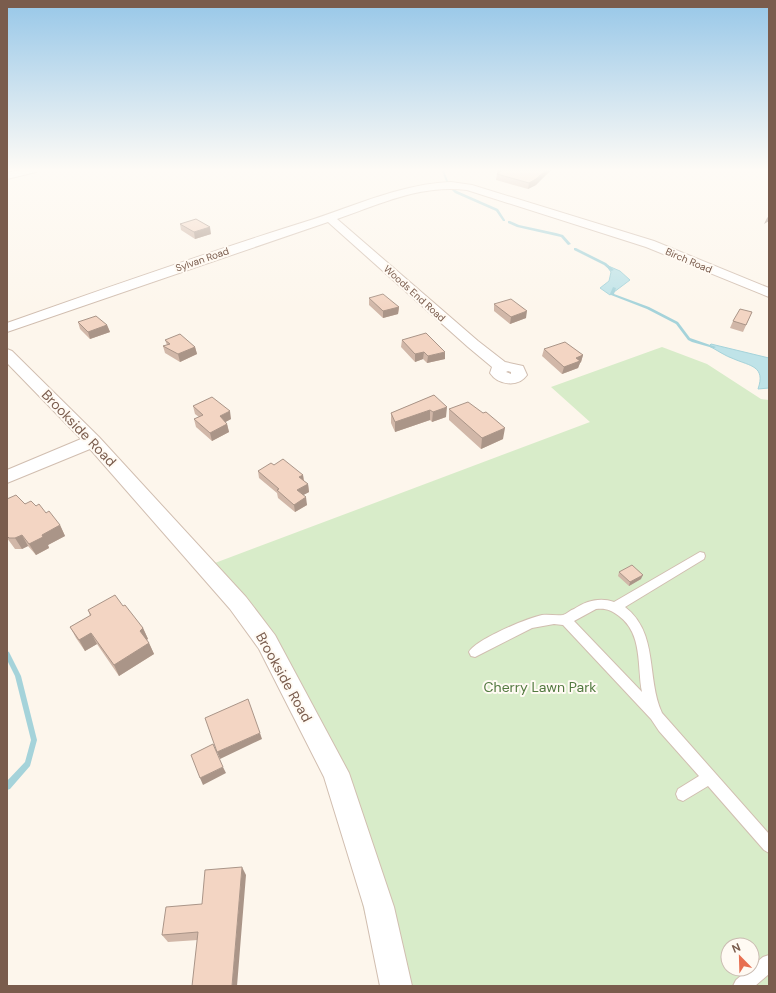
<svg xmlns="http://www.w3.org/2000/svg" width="776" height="993" font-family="'DM Sans',sans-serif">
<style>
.green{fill:#d8ecc9;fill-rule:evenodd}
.water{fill:#bfe3e8;stroke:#a5d3da}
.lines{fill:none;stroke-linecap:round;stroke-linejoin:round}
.stream{fill:#a5d3da;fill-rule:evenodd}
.lane-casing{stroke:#d1beb0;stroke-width:2}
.street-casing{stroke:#d1beb0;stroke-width:2}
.lane{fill:#fff;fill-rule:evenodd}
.street{fill:#fff;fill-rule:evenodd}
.wall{fill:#d1b7a8}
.shaded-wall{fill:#aa9588}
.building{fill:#f3d5c3;stroke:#aa9588}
.labels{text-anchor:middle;stroke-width:4;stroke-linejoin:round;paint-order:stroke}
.far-street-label{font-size:10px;fill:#7a5c4d;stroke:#fffaf3}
.near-street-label{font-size:14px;fill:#7a5c4d;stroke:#fffaf3}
.near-park-label{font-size:14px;fill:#537a41;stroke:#fffaf3}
</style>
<rect width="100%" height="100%" fill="#fdf6ec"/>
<path class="green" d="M662,347l45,17 54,35 8,1v586h-387l-28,-116 -41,-139 -106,-165 383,-144 -39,-35zM728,945h24v24h-24z"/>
<path class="water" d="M606,265l14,6 10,9 -20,15 -10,-7 9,-7 2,-9z
M711,344l58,14v30l-11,1c8,-23 -8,-23 -24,-30 -9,-3 -17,-9 -25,-13z"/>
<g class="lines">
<path class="stream" d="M443,170h2l-1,1 6,15 7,5 41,18 7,11v1h-2l-7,-10 -41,-18 -7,-7 -6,-15z
M508,221h2l9,4 37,8 7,2 8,9 -3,1 -7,-8 -44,-10 -9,-4z
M574,248h2l30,15 8,7 -3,1 -7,-6 -30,-15z
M613,287l3,1 -2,6 35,13 29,15 12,16 26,9 -2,1h-1l-21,-6 -4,-2 -12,-16 -29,-15 -36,-14 -1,-1z
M7,651l2,1 12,24 16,64 -7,26 -20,23 -3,1v-9l18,-19 6,-22 -16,-64 -8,-16z"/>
<defs>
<path id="lane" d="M700,552l4,1 1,3 -1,3 -79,48c34,26 21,71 37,106l107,121v19l-5,-3 -56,-64 -25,15 -5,-2 -2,-5 2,-5 21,-13 -40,-45 -8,-12 -88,-94 -9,-1 -22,4 -57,29 -4,-1 -2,-4c6,-12 58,-34 73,-37 7,-1 14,1 21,0 4,-1 7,-5 11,-6 12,-8 26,-12 40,-7zM596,609c10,-1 15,1 23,7 24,18 18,50 23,76l-68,-71z
M769,955v19l-14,12h-22l3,-6 13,-11h3v-3l11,-9z"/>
<path id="street" d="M20,170h17l-1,2 -29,7v-6z
M451,182l21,3 182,56 115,47v9l-123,-50 -179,-57c-46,-6 -87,14 -130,29l141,122 27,21 18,4 4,9c-9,13 -29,10 -37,-2l2,-6 -24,-20 -140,-125 -321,110v-9c102,-36 204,-72 307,-104 45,-15 89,-35 137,-37zM508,371l3,1v2l-5,-2z
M7,349l5,2 87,86 147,160 29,38 74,138 45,134 18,79h-32l-16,-79 -40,-130 -65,-128 -29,-40 -140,-160 -83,34v-13l74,-31 -74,-76z"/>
</defs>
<use href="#lane" class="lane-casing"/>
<use href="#street" class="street-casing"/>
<use href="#lane" class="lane"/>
<use href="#street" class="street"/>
</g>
<path class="wall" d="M498,170l38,15 -8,4 -32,-9 1,-6v-1z
M180,224l31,10 -16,5 -14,-9z
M369,298l30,9 -1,7 -15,4 -14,-13z
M494,304l32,14 -16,6 -16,-13z
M752,312l-9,20 -13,-4 3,-7z
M78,322l29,3 3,7 -20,7 -10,-10z
M165,340l30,7 2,7 -17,8 -15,-9 -2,-7 4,-1z
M402,340l43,19 -18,4 -4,-4 -8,3 -14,-15z
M544,349l39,6 -2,7 -1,1 -2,5 -16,6 -20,-18z
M434,395l12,22 -14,5 -2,-2 -35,12 -4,-9v-10z
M193,406l38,13 -6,3 2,2 2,8 -17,9 -16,-14 -2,-8 5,-2 -4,-3z
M449,409l34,4 20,26 -22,10 -32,-29z
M274,465l29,10 1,6 4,3 1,8 -6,3 4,10 -12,7 -17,-14 -1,-5 -18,-15 -1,-7z
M7,499l29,7 10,7 14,12 5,11 -17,9 1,3 -13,7 -8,-9 -6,3h-7l-8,-11z
M619,572l22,7 -12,7 -11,-10z
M123,606l20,22 5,11 -1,1 2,3 5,11 -35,22 -22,-32 -12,7 -9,-13 -6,-11 20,-11 -2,-6z
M246,875l-48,65 -30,2 -6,-7 40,-31z"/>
<path class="shaded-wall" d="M546,170h5l-15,15 -8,4 1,-6z
M769,216v5l-5,3 3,-6z
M210,227l1,7 -16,5 -1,-7z
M399,307l-1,7 -15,4v-7z
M527,311l-1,7 -16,6 1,-7z
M107,325l3,7 -20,7 -2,-7z
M195,347l2,7 -17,8 -2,-8z
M424,352l-1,7 -8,3v-8z
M445,352v7l-18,4 1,-7z
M583,355l-2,7 -1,1 -2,5 -16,6 2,-7 12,-9z
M447,407l-1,10 -14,5 1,-10z
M430,410v10l-35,12v-10z
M230,411l1,8 -9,5 -2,-8z
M227,424l2,8 -17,9 -2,-8z
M505,428l-2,11 -22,10 1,-11z
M303,475l1,8 -5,-6z
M308,484l1,8 -11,6 -1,-8z
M306,497l1,8 -12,7 -1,-7z
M60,525l5,11 -17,9 1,3 -13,7 -7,-11 13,-9z
M22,535l6,11 -6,3 -7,-11z
M643,575l-2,4 -12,7 1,-4z
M143,628l5,11 -4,2 -4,-10z
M91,633l6,11 -12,7 -6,-11z
M149,643l5,11 -35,22 -5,-11z
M260,733l2,6 -42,20 -3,-7z
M223,767l3,6 -23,12 -3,-7z
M242,867l4,8 -9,111h-5z"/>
<path class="building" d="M498,170h48l-10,9 -7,4 -32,-9 4,-3z
M196,219l14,8 -16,5 -14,-8z
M383,294l16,13 -16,4 -14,-13z
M511,299l16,12 -16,6 -17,-13z
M740,309l12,3 -6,13 -13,-4z
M96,316l11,9 -19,7 -10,-10z
M426,333l19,19 -17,4 -4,-4 -9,2 -13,-14z
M180,334l15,13 -17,7 -15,-8 7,-2 -5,-4z
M565,342l18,13 -7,3 4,3 -16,6 -20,-18z
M434,395l13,12 -14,5 -3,-2 -35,12 -4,-9z
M212,397l18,14 -10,5 7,8 -17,9 -16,-14 9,-4 -10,-9z
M468,402l15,11 3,-1 19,16 -23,10 -33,-29z
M283,459l20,16 -4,2 9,7 -11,6 9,7 -12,8 -17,-15 2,-1 -21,-18 13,-8 3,2z
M16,495l9,9 6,-3 5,5 3,-2 7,9 3,-2 11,14 -18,10 1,2 -14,7 -7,-9 -7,3h-6l-2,-2v-37z
M632,565l11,10 -13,7 -11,-10z
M115,595l8,11 2,-1 18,23 -3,3 9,12 -35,22 -23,-32 -12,7 -9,-13 21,-12 -3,-5z
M248,699l12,34 -43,19 -12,-34z
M213,744l10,23 -23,11 -9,-23z
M242,867l-10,119h-40l6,-54 -36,3 4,-28 36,-3 3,-34z"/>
<linearGradient id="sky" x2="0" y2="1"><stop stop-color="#97c7e8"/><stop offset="0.55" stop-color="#fefbf6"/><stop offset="1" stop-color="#fefbf6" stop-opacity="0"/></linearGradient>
<rect width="776" height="309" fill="url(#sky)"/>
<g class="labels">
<g class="far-street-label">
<text transform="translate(202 259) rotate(-19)" y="4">Sylvan Road</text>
<text transform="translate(689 260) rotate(23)" y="4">Birch Road</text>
<text transform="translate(415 293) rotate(42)" y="4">Woods End Road</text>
</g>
<g class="near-street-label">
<text transform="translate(79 428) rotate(46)" y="5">Brookside Road</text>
<text transform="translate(284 677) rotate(61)" y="5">Brookside Road</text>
</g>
<g class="near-park-label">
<text x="540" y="692">Cherry Lawn Park</text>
</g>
</g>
<rect width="776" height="993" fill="none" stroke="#7a5c4d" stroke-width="16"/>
<g transform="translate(740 957) rotate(337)"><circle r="19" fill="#fffaf3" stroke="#cabbb1"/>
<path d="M0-3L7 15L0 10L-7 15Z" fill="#e76f51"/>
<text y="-6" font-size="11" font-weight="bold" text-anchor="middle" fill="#7a5c4d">N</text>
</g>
</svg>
